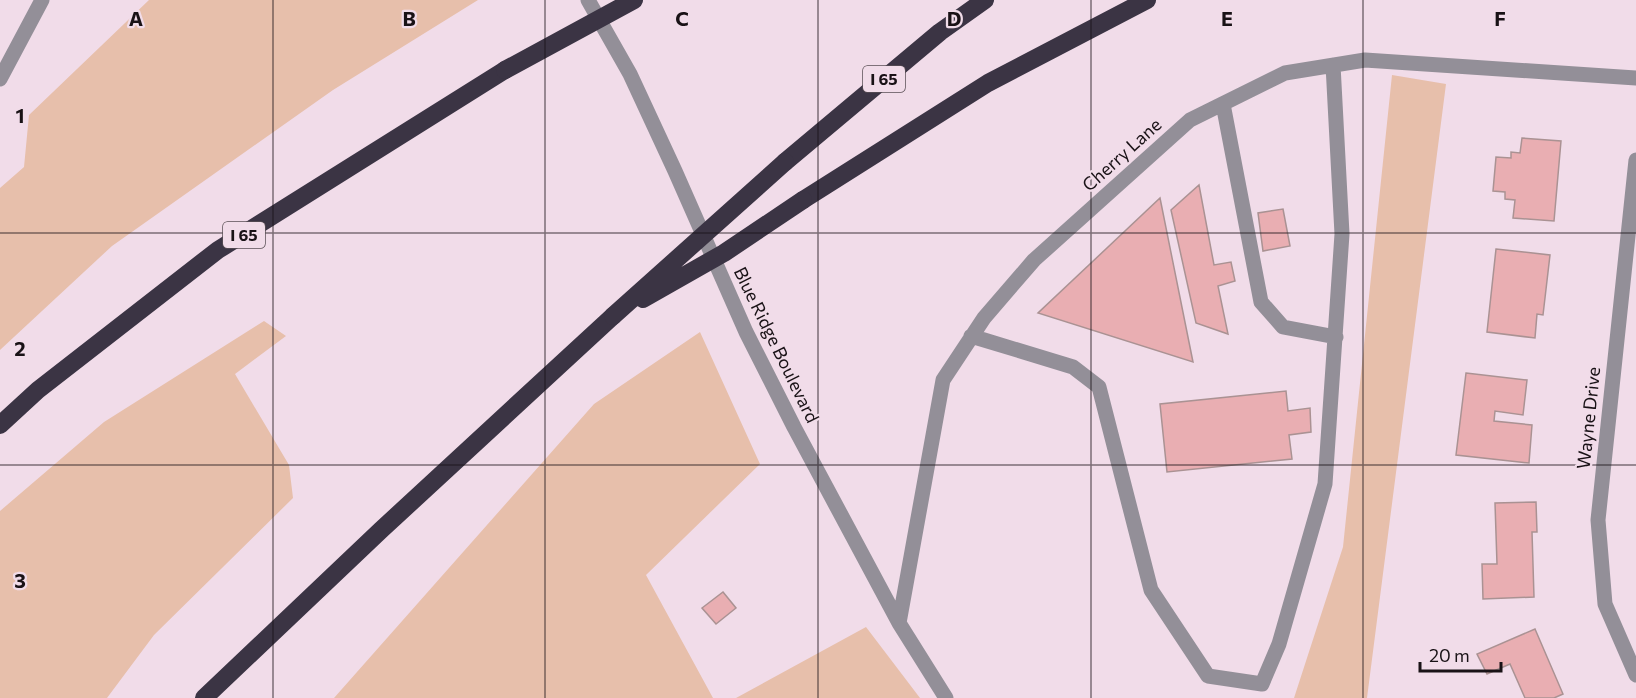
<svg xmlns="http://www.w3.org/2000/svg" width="1636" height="698" font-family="Commissioner,sans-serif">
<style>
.green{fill:#e7bfab}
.building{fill:#e9aeb2;stroke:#aa9293;stroke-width:1.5}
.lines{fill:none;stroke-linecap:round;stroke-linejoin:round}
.minor{stroke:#938f98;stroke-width:15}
.highway{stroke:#3b3444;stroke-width:18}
.highway-bridge{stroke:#3b3444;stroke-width:18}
.grid{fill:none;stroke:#191216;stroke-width:1.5;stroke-opacity:0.55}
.labels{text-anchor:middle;stroke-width:4.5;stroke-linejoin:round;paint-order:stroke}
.shield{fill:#f1dce9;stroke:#5a4f55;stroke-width:1.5}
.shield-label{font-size:16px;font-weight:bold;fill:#191216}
.street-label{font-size:18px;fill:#191216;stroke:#f1dce9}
.grid-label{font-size:20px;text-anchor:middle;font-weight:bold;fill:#191216;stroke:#f1dce9;stroke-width:4.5;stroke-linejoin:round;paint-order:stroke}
</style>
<rect width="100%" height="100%" fill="#f1dce9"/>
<path class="green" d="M149,0h329l-145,90 -221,156 -112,104v-162l24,-21 5,-52z
M1392,75l54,9 -79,614h-73l49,-151z
M264,321l22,15 -51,38 54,91 4,33 -139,137 -47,63h-107v-187l104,-89z
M700,332l60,132 -114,111 67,123h-379l260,-294z
M866,627l54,71h-184z"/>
<path class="building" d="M1522,138l39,3 -7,80 -41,-3 2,-18 -10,-1v-7l-12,-1 3,-34 15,1v-6l9,1z
M1199,185l15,80 17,-3 4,19 -17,5 10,48 -32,-11 -25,-113z
M1160,198l33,164 -155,-49z
M1283,209l7,37 -27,5 -5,-38z
M1496,249l54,6 -7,60 -6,-1 -2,24 -48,-6z
M1466,373l61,7 -4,35 -28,-4 -1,10 38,4 -3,38 -73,-8z
M1286,391l2,20 22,-3 1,24 -22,3 3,24 -125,13 -7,-68z
M1536,502l1,30h-5l2,65 -51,2 -1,-35h15l-2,-61z
M723,592l13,16 -20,16 -14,-16z
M1535,629l28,65 -9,4h-29l-15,-34 -23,10 -10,-20z"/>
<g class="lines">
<path class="minor" d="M588,0l42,74 45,97 71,161 48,95 105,196 47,75
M0,79l42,-79
M1223,104l38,198 22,25 53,10
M1636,160l-38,360 7,84 31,71
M971,336l102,31 26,20 52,203 57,86 54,8 17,-40 46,-160 17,-250 -9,-169
M899,623l44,-243 41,-62 50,-58 156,-140 95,-47 80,-13 271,18"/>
<path class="highway" d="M785,162l155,-130 45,-32
M803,200l185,-117 159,-83
M0,425l38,-35 180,-140 287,-180
M204,698l177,-168 232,-214"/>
<path class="highway-bridge" d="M505,70l129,-70
M643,299l81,-46 79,-53
M613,316l172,-154"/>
</g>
<path class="grid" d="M273,0v698M545,0v698M818,0v698M1091,0v698M1363,0v698M0,233h1636M0,465h1636"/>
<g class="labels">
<g class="shield">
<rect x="863" y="66" width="42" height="26" rx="4.5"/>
<rect x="223" y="222" width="42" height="26" rx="4.5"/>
</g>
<g class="shield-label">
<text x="884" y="85">I 65</text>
<text x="244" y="241">I 65</text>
</g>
<g class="street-label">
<text transform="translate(1122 155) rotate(-42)" y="6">Cherry Lane</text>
<text transform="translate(776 345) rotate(64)" y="6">Blue Ridge Boulevard</text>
<text transform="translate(1589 418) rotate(-84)" y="6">Wayne Drive</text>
</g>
</g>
<g class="grid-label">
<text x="136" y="26">A</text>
<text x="409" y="26">B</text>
<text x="682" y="26">C</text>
<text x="954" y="26">D</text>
<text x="1227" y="26">E</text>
<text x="1500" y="26">F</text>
<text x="20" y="123">1</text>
<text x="20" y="356">2</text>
<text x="20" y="588">3</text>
</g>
<path d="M1420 662v9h81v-9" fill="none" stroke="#191216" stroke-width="3"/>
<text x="1429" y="662" font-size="18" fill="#191216" stroke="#f1dce9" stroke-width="4.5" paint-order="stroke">20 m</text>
</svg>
